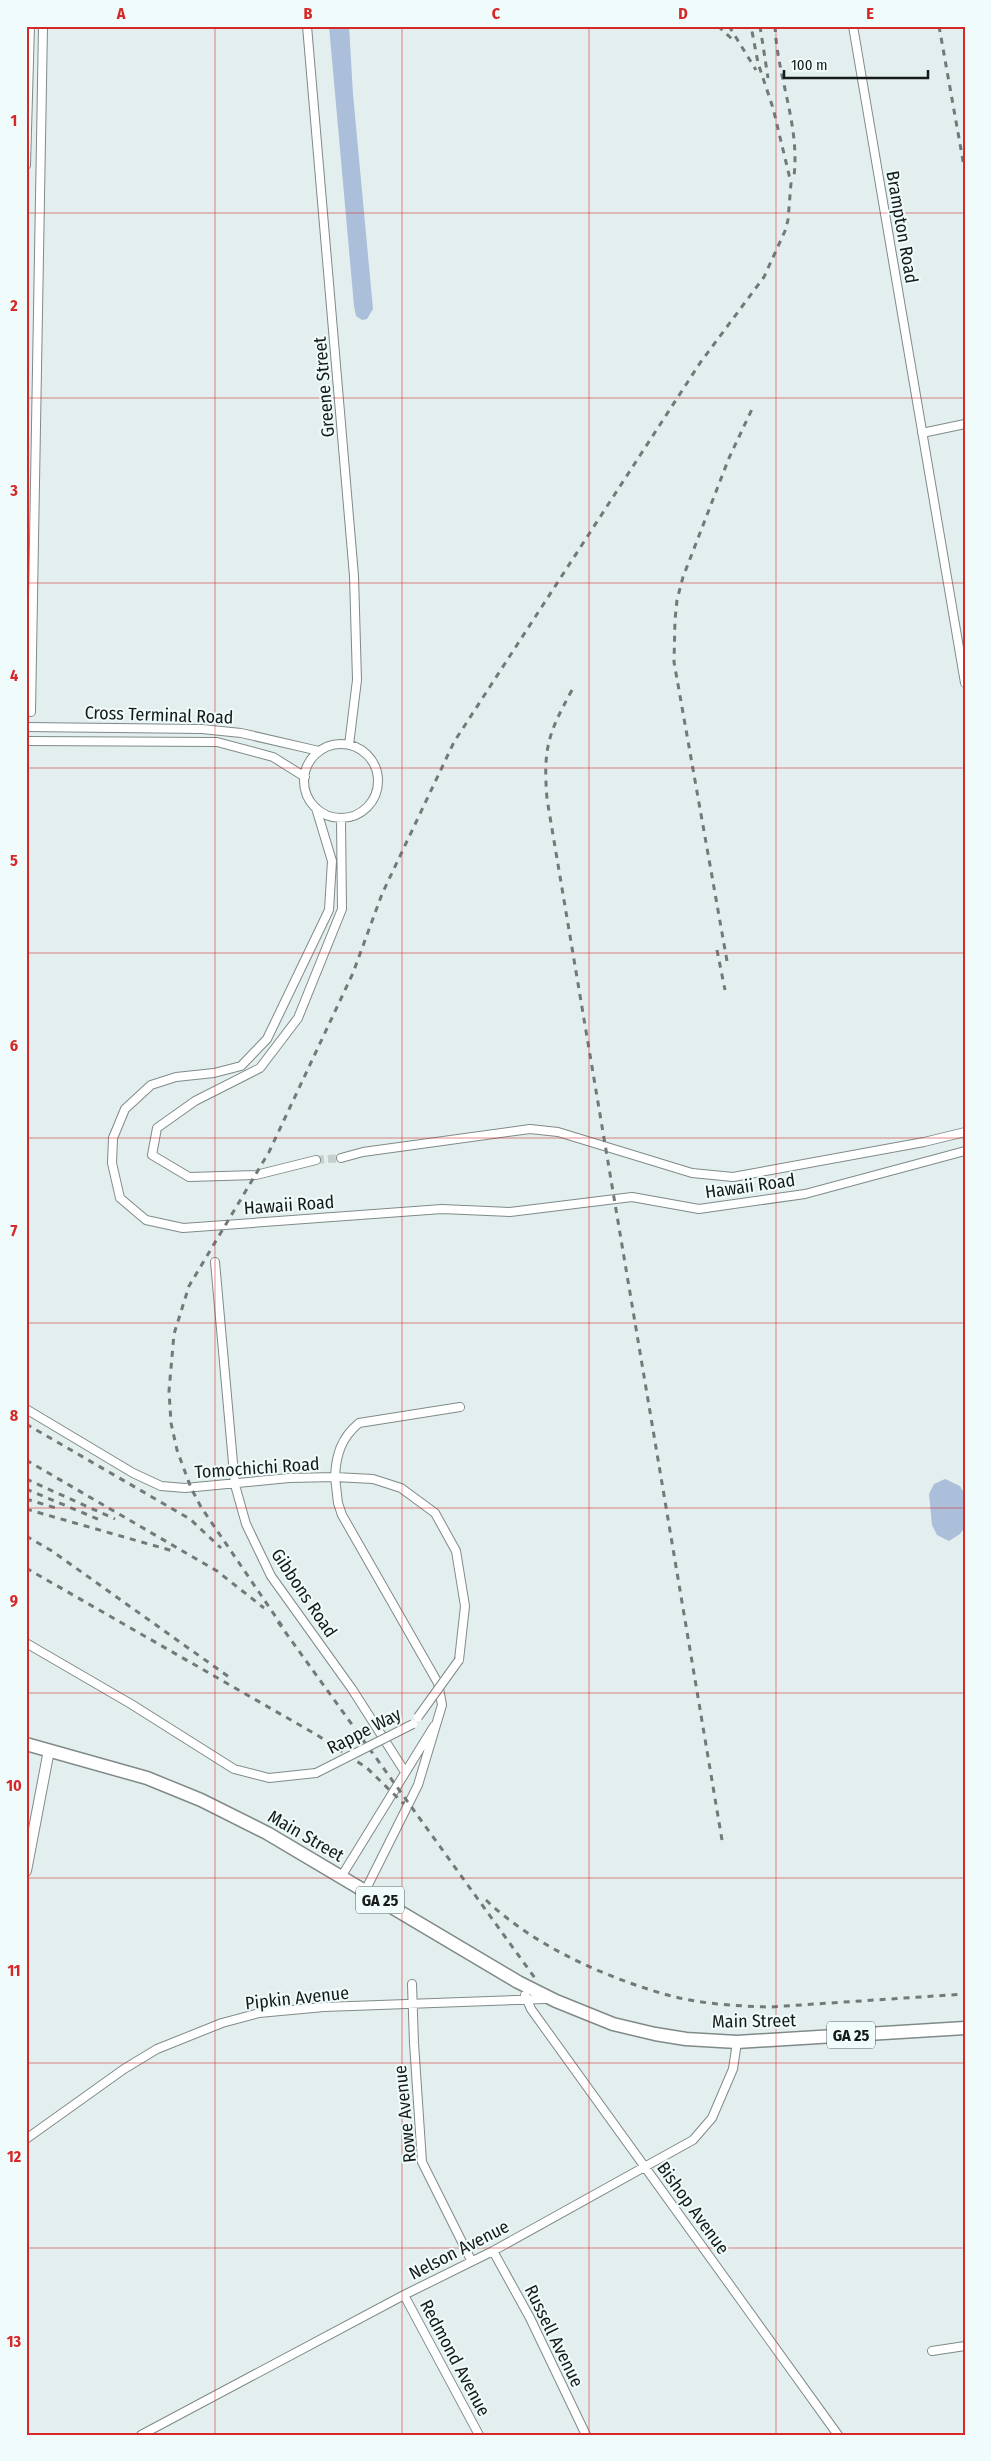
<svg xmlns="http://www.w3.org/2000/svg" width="991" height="2461" font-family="'Fira Sans Condensed',sans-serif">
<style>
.water{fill:#abbfda}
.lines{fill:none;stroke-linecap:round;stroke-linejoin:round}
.minor-tunnel{stroke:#c4cfce;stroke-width:8;stroke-dasharray:8 4;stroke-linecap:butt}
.minor-casing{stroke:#7f8a89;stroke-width:10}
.tertiary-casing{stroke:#7f8a89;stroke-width:12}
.primary-casing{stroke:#7f8a89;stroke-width:15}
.minor{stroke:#fff;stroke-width:8}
.tertiary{stroke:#fff;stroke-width:10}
.primary{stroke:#fff;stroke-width:12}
.rail{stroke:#727979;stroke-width:3;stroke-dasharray:6 6;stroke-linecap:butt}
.minor-bridge-casing{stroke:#7f8a89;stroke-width:10;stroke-linecap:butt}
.minor-bridge{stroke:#fff;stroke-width:8}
.grid{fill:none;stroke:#d62828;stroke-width:1;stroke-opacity:0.55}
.labels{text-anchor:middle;stroke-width:4;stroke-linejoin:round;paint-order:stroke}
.shield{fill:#f0fcfb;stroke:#575e5e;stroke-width:1}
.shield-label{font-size:16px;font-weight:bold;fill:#161a1a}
.street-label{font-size:18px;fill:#161a1a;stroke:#f0fcfb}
.neatline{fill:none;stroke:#d62828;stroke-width:2}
.grid-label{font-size:16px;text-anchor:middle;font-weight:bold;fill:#d62828}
</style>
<rect width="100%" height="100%" fill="#e3efee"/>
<path class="water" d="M329,26h20l4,68 20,215 -6,10 -5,1 -6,-4 -2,-10z
M945,1479l15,7 5,9v32l-5,7 -11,7 -12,-6 -5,-10 -3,-31 5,-10z"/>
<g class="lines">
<path class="minor-tunnel" d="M316,1160l25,-2"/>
<defs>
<path id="minor" d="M307,26l47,550 3,104 -8,65
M853,26l112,657
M26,165l4,-139
M922,433l43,-9
M31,712l12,-686
M26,727l176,2 39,4 78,18
M26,741l191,1 56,15 32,20
M304 781a37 37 0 1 1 74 0a37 37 0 1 1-74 0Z
M316,808l16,53 -3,49 -62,129 -26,27 -27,7 -38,4 -25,8 -26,24 -12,29 -1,25 8,35 26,22 37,8 259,-19 68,3 122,-15 67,12 106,-15 160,-43
M341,1158l22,-6 167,-23 28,3 134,41 41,4 191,-35 41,-10
M316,1160l-60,15 -67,2 -37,-22 5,-27 38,-27 65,-33 38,-50 44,-109 -1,-90
M215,1262l20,223 11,39 25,52 81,113 53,83
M26,1409l107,64 28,13 24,2 104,-10 46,-1 3,26 4,12 96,168 4,22 -24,80 -53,106
M26,1643l105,61 103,65 35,9 47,-5
M459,1660l6,-54 -9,-55 -21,-38 -34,-25 -28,-9 -38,-2c1,-22 6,-39 24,-54l101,-16
M341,1877l93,-151
M412,1984l2,59 8,119 49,98
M525,1995l6,14 307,426
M26,2139l98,-70 33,-20 65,-26 37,-10 65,-6 221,-8
M493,2251l37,67 56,117
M404,2295l75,140
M932,2351l33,-5
M141,2435l263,-140 89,-44 200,-111 19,-22 21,-49 4,-27"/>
<path id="tertiary" d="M26,1871l23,-121"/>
<path id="primary" d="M26,1744l121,34 54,22 66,33 251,149 38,19 57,23 42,10 31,5 51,3 228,-14"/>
</defs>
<use href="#minor" class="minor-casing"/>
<use href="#tertiary" class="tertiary-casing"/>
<use href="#primary" class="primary-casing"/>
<use href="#minor" class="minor"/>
<use href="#tertiary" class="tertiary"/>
<use href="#primary" class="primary"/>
<path class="rail" d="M718,26l14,13
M729,26l27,44
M760,26l8,52
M775,26c2,50 25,99 19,150
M939,26l26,146
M572,690c-24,44 -29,58 -25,109l176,1047
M717,950l8,40
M727,961l-53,-299 1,-42 2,-20 6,-23 46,-119 24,-51
M26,1424l164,95 31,29
M26,1460l191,111 47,37
M26,1479l89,40
M26,1489l74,31
M26,1499l30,9
M26,1509l147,42
M26,1536l26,15 177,126
M26,1568l291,167 50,33 37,36
M278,1622l259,359
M282,1626l-81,-119 -10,-19 -14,-38 -6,-27 -2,-32 5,-57 15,-48 80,-134 84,-179 29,-79 72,-152 246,-379 64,-86 21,-46 3,-11 3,-37 -18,-75 -15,-45 -7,-37
M486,1900c47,45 116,76 178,94 34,10 71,12 106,13l195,-13"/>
<defs>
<path id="minor-bridge" d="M418,1717l41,-57
M316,1773l97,-49"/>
</defs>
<use href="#minor-bridge" class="minor-bridge-casing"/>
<use href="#minor-bridge" class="minor-bridge"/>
</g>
<path class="grid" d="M215,26v2409M402,26v2409M589,26v2409M776,26v2409M26,213h939M26,398h939M26,583h939M26,768h939M26,953h939M26,1138h939M26,1323h939M26,1508h939M26,1693h939M26,1878h939M26,2063h939M26,2248h939"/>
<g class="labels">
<g class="shield">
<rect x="356" y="1886.5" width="48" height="27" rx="4"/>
<rect x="827" y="2021.5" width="48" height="27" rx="4"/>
</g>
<g class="shield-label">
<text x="380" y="1906">GA 25</text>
<text x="851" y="2041">GA 25</text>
</g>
<g class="street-label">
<text transform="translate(902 227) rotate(80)" y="6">Brampton Road</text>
<text transform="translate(324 387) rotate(-95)" y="6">Greene Street</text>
<text transform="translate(159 715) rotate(2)" y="6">Cross Terminal Road</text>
<text transform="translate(750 1186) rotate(-8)" y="6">Hawaii Road</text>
<text transform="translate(289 1205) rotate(-4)" y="6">Hawaii Road</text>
<text transform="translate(257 1468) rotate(-4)" y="6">Tomochichi Road</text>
<text transform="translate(304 1593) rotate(56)" y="6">Gibbons Road</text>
<text transform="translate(364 1731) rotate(-27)" y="6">Rappe Way</text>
<text transform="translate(306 1836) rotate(30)" y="6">Main Street</text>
<text transform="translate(297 1998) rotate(-6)" y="6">Pipkin Avenue</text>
<text transform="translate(754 2021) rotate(-1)" y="6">Main Street</text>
<text transform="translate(405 2114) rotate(-96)" y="6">Rowe Avenue</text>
<text transform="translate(693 2208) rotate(54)" y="6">Bishop Avenue</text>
<text transform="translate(459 2250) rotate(-27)" y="6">Nelson Avenue</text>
<text transform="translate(554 2336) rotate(64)" y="6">Russell Avenue</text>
<text transform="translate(455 2358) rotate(62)" y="6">Redmond Avenue</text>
</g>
</g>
<rect width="991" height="2461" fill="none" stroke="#f0fcfb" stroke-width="55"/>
<path d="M784 70v8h144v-8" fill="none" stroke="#161a1a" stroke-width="2.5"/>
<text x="791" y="70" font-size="15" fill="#161a1a" stroke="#f0fcfb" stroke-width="4" paint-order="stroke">100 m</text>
<rect x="28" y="28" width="936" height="2406" class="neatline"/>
<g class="grid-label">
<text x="121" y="19">A</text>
<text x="308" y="19">B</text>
<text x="496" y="19">C</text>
<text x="683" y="19">D</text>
<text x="870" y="19">E</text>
<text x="14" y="126">1</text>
<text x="14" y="311">2</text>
<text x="14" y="496">3</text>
<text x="14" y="681">4</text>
<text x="14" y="866">5</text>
<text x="14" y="1051">6</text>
<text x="14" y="1236">7</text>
<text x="14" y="1421">8</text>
<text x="14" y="1606">9</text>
<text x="14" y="1791">10</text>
<text x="14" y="1976">11</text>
<text x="14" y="2162">12</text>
<text x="14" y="2347">13</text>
</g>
</svg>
